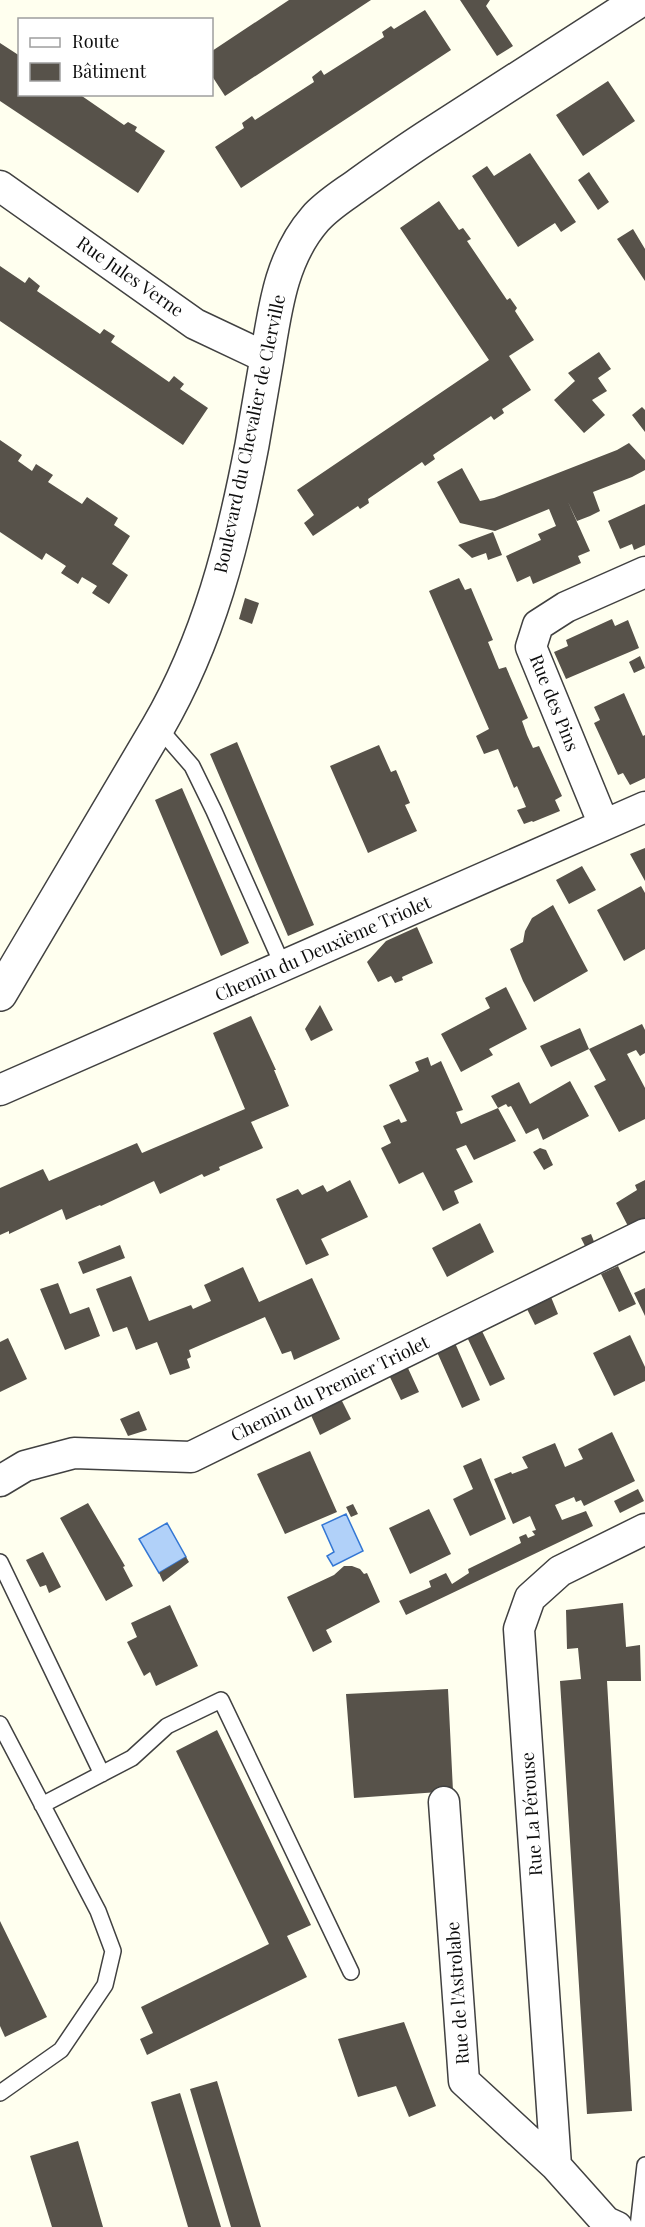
<svg xmlns="http://www.w3.org/2000/svg" width="645" height="2227" font-family="'Playfair Display',serif">
<style>
.water{fill:#b1d1f9;stroke:#3477d4;stroke-width:1.5}
.building{fill:#57524a}
.lines{fill:none;stroke-linecap:round;stroke-linejoin:round}
.service-casing{stroke:#414141;stroke-width:18}
.minor-casing{stroke:#414141;stroke-width:33}
.tertiary-casing{stroke:#414141;stroke-width:36}
.service{stroke:#fff;stroke-width:15}
.minor{stroke:#fff;stroke-width:30}
.tertiary{stroke:#fff;stroke-width:33}
.labels{text-anchor:middle;stroke-width:6;stroke-linejoin:round;paint-order:stroke}
.street-label{font-size:18px;fill:#0e0e0e;stroke:#fff}
</style>
<rect width="100%" height="100%" fill="#ffffef"/>
<path class="water" d="M346,1514l17,37 -30,15 -6,-10 7,-4 -12,-27z
M167,1523l19,34 -27,16 -20,-34z"/>
<path class="building" d="M289,0h82l-146,96 -13,-20v-25z
M460,0h30l-4,6 27,40 -16,10z
M425,10l26,40 -210,138 -26,-41 29,-19 -2,-5 10,-7 3,4 59,-38 -2,-5 9,-7 3,5 60,-38 -2,-5 9,-6 3,3z
M0,43l20,13v38h59l45,31 4,-3 9,5 -2,4 30,20 -27,42 -138,-92z
M608,81l27,40 -52,35 -27,-41z
M530,153l46,69 -15,10 -6,-9 -37,24 -46,-71 15,-10 7,10z
M589,172l20,30 -11,8 -20,-30z
M439,201l20,29 4,-2 8,11 -4,2 40,59 3,-2 7,10 -2,3 19,29 -25,16 22,34 -29,19 2,4 -10,7 -3,-4 -58,39 2,4 -10,7 -3,-4 -54,37 1,4 -9,6 -2,-3 -45,30 -9,-13 10,-8 -17,-25 192,-130 -89,-132z
M633,229l12,20v32l-28,-42z
M0,266l25,17 4,-6 11,9 -3,5 63,43 4,-5 11,7 -4,6 58,40 5,-6 10,8 -4,5 28,19 -25,37 -183,-124z
M599,352l12,17 -13,9 9,13 -15,9 13,15 -21,18 -30,-33 21,-19 -7,-8z
M642,407l3,3v22l-13,-17z
M0,440l22,15 -4,6 14,10 4,-7 17,11 -5,7 34,22 5,-7 31,21 -4,7 16,11 -18,28 16,11 -19,29 -17,-11 5,-7 -15,-9 -4,7 -17,-11 5,-7 -20,-13 -4,7 -42,-28z
M629,443l16,17v10l-13,7 -39,15 7,19 -10,5 -13,5 -9,-19 22,49 -12,5 3,7 -48,21 -3,-8 -13,6 -11,-26 35,-16 -3,-6 18,-8 -7,-17 -54,22 -35,-8 -23,-41 25,-14 18,33 14,-3 123,-48z
M645,504v41l-11,5 -2,-6 -12,5 -12,-28z
M493,532l9,23 -14,5 -2,-7 -14,5 -14,-13z
M459,578l6,12 6,-2 22,52 -5,2 11,27 7,-2 22,51 -6,3 5,14 6,13 6,-2 23,50 -7,4 5,11 -27,11 -1,-1 -8,3 -7,-14 9,-3 -9,-21 -3,2 -16,-39 -14,5 -8,-18 13,-7 -60,-138z
M245,598l14,5 -7,21 -13,-5z
M612,619l3,7 13,-6 11,28 -73,31 -12,-27 14,-6 -2,-6z
M640,656l5,12 -11,5 -5,-11z
M624,693l19,43 2,-1v43l-15,7 -7,-12 -5,2 -24,-52 6,-3 -6,-13z
M237,742l77,183 -26,11 -78,-182z
M379,745l12,27 5,-2 14,33 -5,2 12,26 -49,22 -38,-87z
M182,788l67,155 -28,13 -66,-156z
M645,848v33l-15,-27z
M582,866l14,24 -27,14 -13,-24z
M641,886l4,7v56l-21,12 -27,-51z
M553,905l35,66 -54,31 -11,-21 -13,-32 13,-7 2,-11 7,-13z
M417,927l16,36 -31,14 1,3 -8,3 -4,-7 -13,6 -11,-20 19,-21z
M506,987l21,42 -38,20 4,6 -32,17 -20,-38 49,-26 -5,-10z
M320,1005l13,25 -22,11 -6,-12z
M251,1016l25,54h-2l15,36 -38,16 12,26 -44,19 1,3 -16,7 -2,-3 -42,20 -6,-13 -53,25 -1,-1 -34,15 -4,-11 -53,25v-3l-9,4v-47l43,-19 6,12 88,-38 5,10 103,-44 -32,-76z
M642,1024l3,6v23l-5,3 -4,-6 -9,4 18,34v31l-26,13 -25,-46 12,-6 -17,-31 -38,18 -11,-21 40,-18 9,21z
M428,1057l3,9 10,-5 22,49 -7,2 5,12 37,-16 18,33 -42,19 -8,-15 -10,4 17,33 -19,9 5,12 -16,8 -20,-39 -24,12 -18,-36 10,-5 -8,-17 16,-7 2,4 6,-2 -18,-36 30,-14 -4,-9z
M570,1081l19,35 -46,24 -5,-12 -12,6 -15,-28 -3,1 -2,-3 -8,4 -7,-12 28,-14 11,22z
M540,1148l6,2 7,15 -9,5 -11,-18z
M350,1180l18,37 -47,22 8,16 -23,10 -30,-66 22,-10 4,6 21,-10 4,7z
M645,1180v40l-16,8 -13,-25 21,-13 -2,-5z
M480,1223l14,29 -47,25 -15,-29z
M591,1234l4,10 -9,4 -5,-10z
M120,1245l5,13 -42,16 -5,-12z
M618,1266l18,38 -17,8 -18,-38z
M243,1267l16,35 53,-24 28,61 -46,21 -3,-9 -9,3 -17,-37 -76,33 2,7 -4,2 3,9 -20,7 -13,-33 -21,8 -9,-23 -14,5 -17,-43 35,-13 18,45 42,-16 2,4 18,-8 -7,-16z
M58,1283l12,31 19,-7 11,29 -35,14 -25,-61z
M645,1288v28l-11,-23z
M551,1297l7,17 -23,11 -8,-16z
M482,1331l23,48 -15,7 -23,-49z
M630,1335l15,32v14l-31,15 -21,-43z
M8,1338l19,41 -27,13v-50z
M455,1343l25,57 -18,8 -25,-56z
M407,1366l12,26 -18,8 -12,-25z
M340,1397l11,22 -31,16 -10,-22z
M139,1411l8,19 -19,6 -8,-17z
M612,1432l23,49 -51,25 -3,-6 -5,2 -2,-5 -19,8 7,15 24,-9 7,15 -187,89 -7,-14 32,-14 -2,-6 17,-8 6,11 17,-11 -1,-4 53,-26 -2,-6 7,-3 2,4 7,-3 -3,-4 4,-1 -6,-14 -17,8 -19,-45 17,-7 1,2 16,-6 -6,-11 33,-14 10,24 18,-8 -5,-10z
M310,1451l27,61 -52,22 -28,-60z
M481,1458l25,61 -36,17 -17,-37 20,-10 -10,-23z
M638,1489l6,12 -24,12 -6,-12z
M88,1503l37,63 -2,1 10,19 -27,15 -46,-83z
M353,1504l5,10 -7,3 -5,-10z
M429,1509l22,45 -41,20 -21,-46z
M43,1552l18,35 -12,6 -3,-8 -6,2 -14,-27z
M186,1557l3,5 -26,20 -4,-9z
M344,1566h8l8,3 4,5 3,-1 13,29 -54,28 6,12 -19,10 -26,-55 47,-22z
M623,1603l3,44 14,-2 1,36h-34l25,430 -45,3 -27,-433 21,-2 -3,-31 -11,1 -1,-39z
M170,1605l28,61 -42,20 -6,-14 -6,4 -17,-34 10,-5 -6,-14z
M448,1689l5,102 -99,7 -8,-104z
M217,1730l94,195 -24,11 20,41 -160,78 -7,-16 13,-6 -12,-26 128,-63 -93,-193z
M0,1921l47,96 -42,20 -5,-11z
M404,2022l32,84 -27,11 -13,-31 -38,11 -20,-58z
M217,2081l44,146h-30l-41,-138z
M180,2093l41,134h-33l-37,-125z
M78,2141l25,86h-51l-22,-71z"/>
<g class="lines">
<defs>
<path id="service" d="M158,727l34,39 22,45 69,155
M0,1562l102,212
M0,1724l98,187 15,40 -8,34 -44,65 -61,43
M42,1805l90,-47 35,-32 54,-26 130,272
M638,2227l7,-62"/>
<path id="minor" d="M0,186l195,138 72,34
M604,825l-73,-178 7,-22 28,-18 79,-35
M0,1090l645,-283
M0,1481l25,-15 49,-13 117,4 454,-223
M444,1802l20,279 92,85 50,56 11,5
M556,2166l-37,-537 11,-31 30,-27 85,-42"/>
<path id="tertiary" d="M0,994l158,-267c51,-88 75,-183 94,-282 5,-29 10,-58 15,-87 8,-49 14,-100 48,-139 12,-14 29,-24 44,-35 24,-17 48,-34 73,-50 69,-44 138,-89 208,-134"/>
</defs>
<use href="#service" class="service-casing"/>
<use href="#minor" class="minor-casing"/>
<use href="#tertiary" class="tertiary-casing"/>
<use href="#service" class="service"/>
<use href="#minor" class="minor"/>
<use href="#tertiary" class="tertiary"/>
</g>
<g class="labels">
<g class="street-label">
<text transform="translate(130 277) rotate(35)" y="6">Rue Jules Verne</text>
<text transform="translate(250 434) rotate(-78)" y="6">Boulevard du Chevalier de Clerville</text>
<text transform="translate(554 703) rotate(68)" y="6">Rue des Pins</text>
<text transform="translate(323 949) rotate(-24)" y="6">Chemin du Deuxième Triolet</text>
<text transform="translate(330 1389) rotate(-26)" y="6">Chemin du Premier Triolet</text>
<text transform="translate(532 1814) rotate(-94)" y="6">Rue La Pérouse</text>
<text transform="translate(458 1993) rotate(-94)" y="6">Rue de l'Astrolabe</text>
</g>
</g>
<rect x="18" y="18" width="195" height="78" fill="#ffffff" stroke="#9f9f9f" stroke-width="1.5"/>
<rect x="30" y="38" width="30" height="9" fill="#ffffff" stroke="#9f9f9f" stroke-width="1.5"/>
<text x="72" y="48" font-size="18" fill="#0e0e0e">Route</text>
<rect x="30" y="63" width="30" height="18" fill="#57524a" stroke="#9f9f9f" stroke-width="1.5"/>
<text x="72" y="78" font-size="18" fill="#0e0e0e">Bâtiment</text>
</svg>
